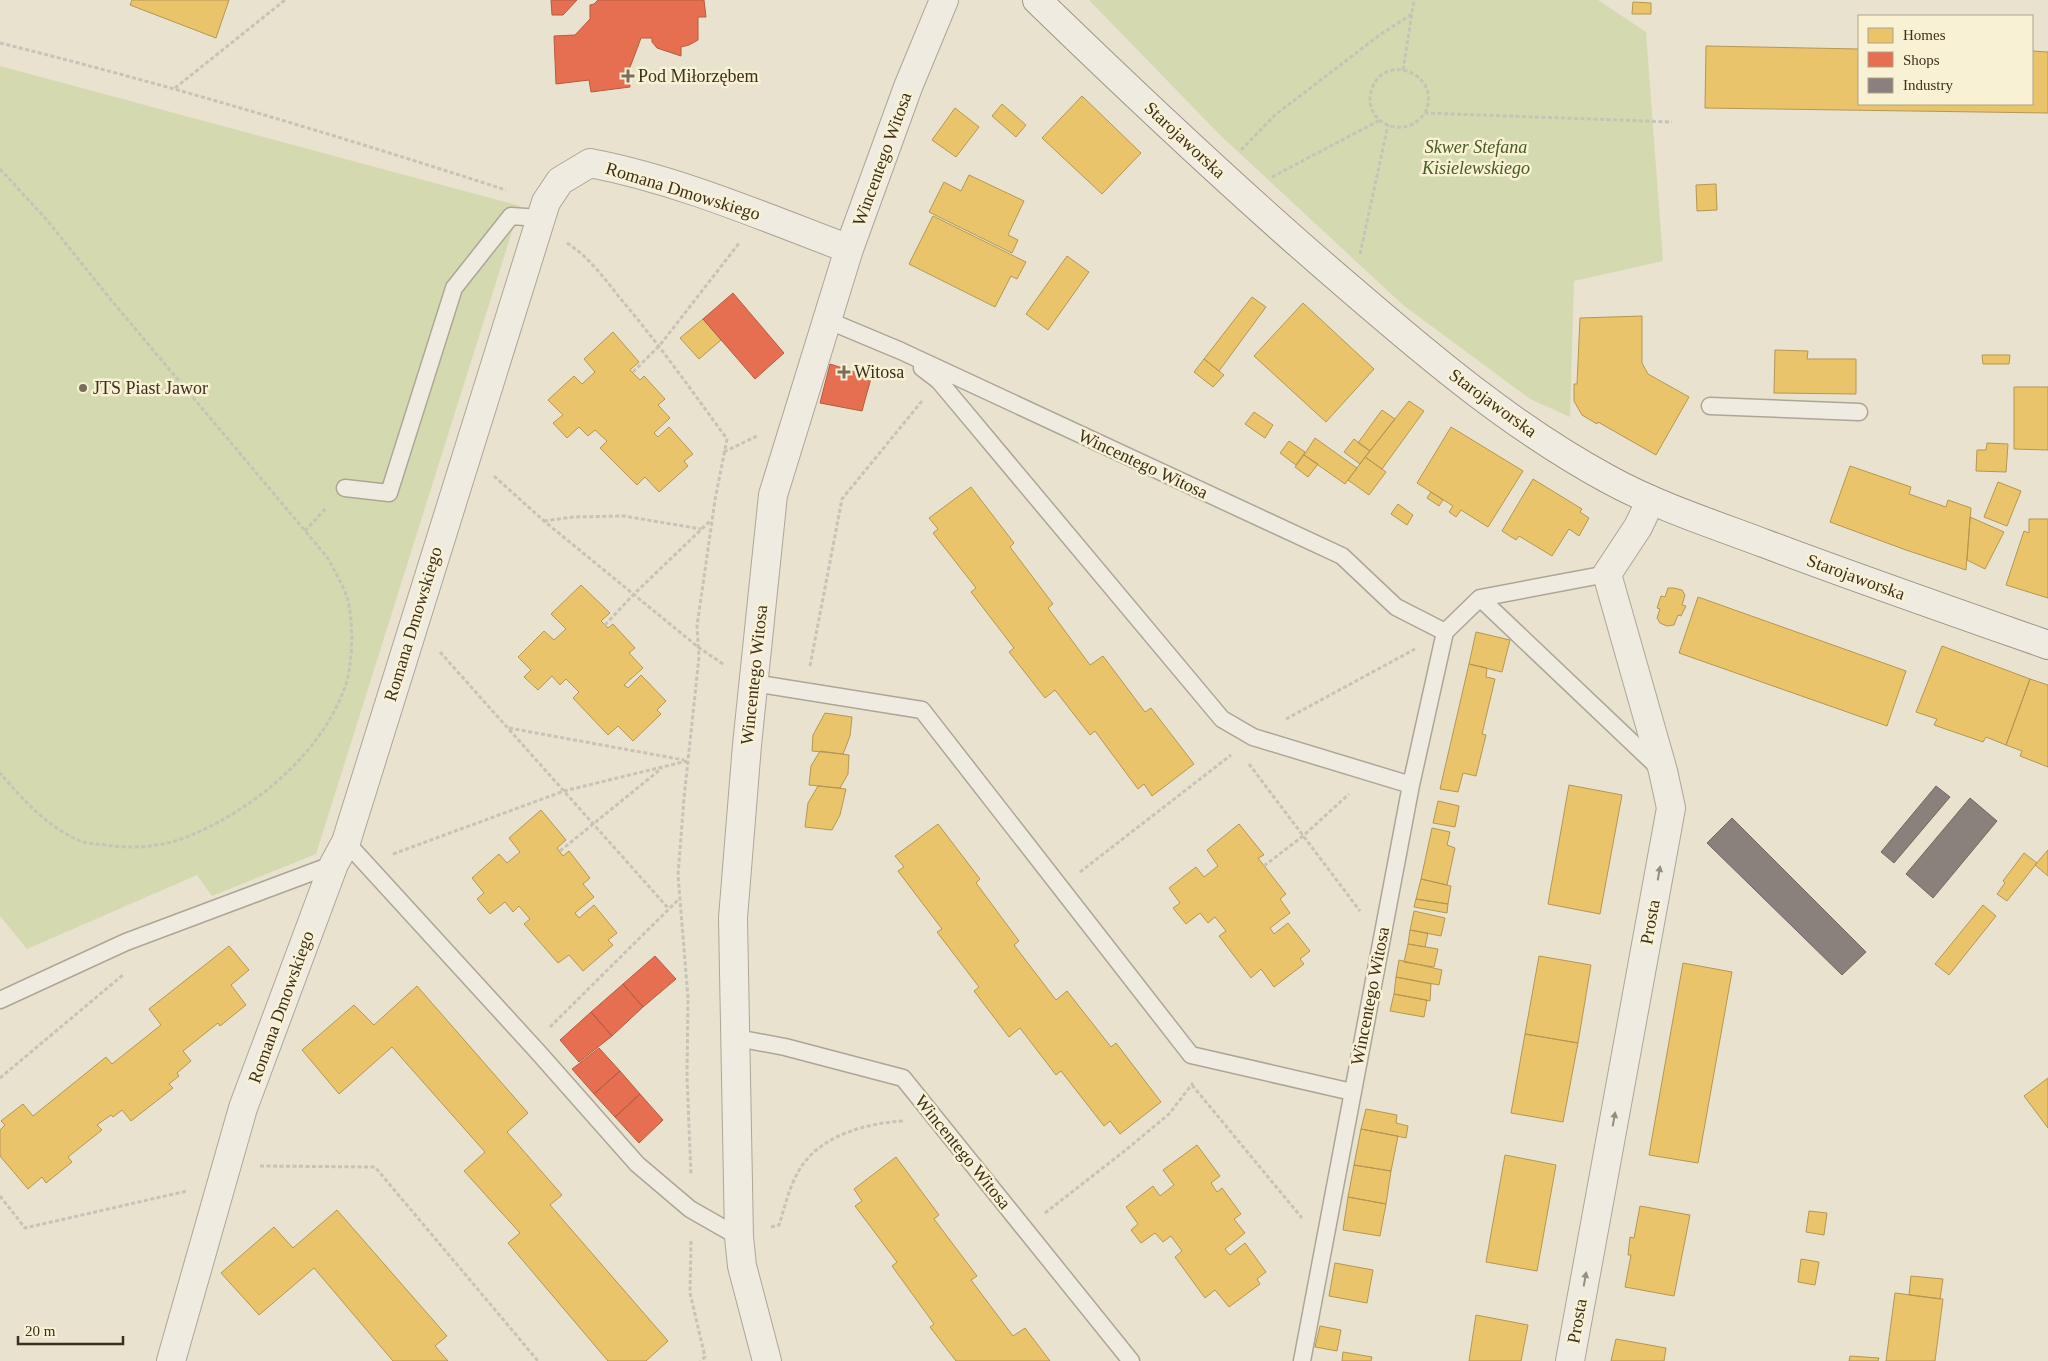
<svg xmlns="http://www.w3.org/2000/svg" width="2048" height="1361" font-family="'Times New Roman',serif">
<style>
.green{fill:#d5d9af}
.homes{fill:#e9c46a;stroke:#b59753}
.shops{fill:#e76f51;stroke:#b45c42}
.industry{fill:#8a817c;stroke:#736860}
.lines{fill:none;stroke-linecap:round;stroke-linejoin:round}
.lane-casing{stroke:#ada697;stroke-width:19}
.street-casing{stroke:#ada697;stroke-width:30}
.secondary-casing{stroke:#9d9686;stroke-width:30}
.path{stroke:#c7c3b7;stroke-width:3;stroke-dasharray:4 2.5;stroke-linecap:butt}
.lane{stroke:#efebe0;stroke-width:16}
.street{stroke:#efebe0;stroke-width:28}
.secondary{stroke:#efebe0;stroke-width:28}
.oneway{fill:#968d7f}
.poi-dot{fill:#796e5c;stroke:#f8f1d4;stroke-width:2}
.labels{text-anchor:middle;stroke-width:5;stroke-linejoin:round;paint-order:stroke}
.poi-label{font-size:18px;fill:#3d2f1e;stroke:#f8f1d4;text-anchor:start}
.street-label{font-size:18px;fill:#3d2f1e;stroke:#f8f1d4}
.park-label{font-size:18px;font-style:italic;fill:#485b22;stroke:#f8f1d4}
</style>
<rect width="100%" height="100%" fill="#e8e2ce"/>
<path class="green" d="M1089,0h509l48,32 17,229 -89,20 -4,136 -40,-18 -127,-94 -183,-170z
M0,66l520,140 -204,648 -104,42 -15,-21 -170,74 -27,-33z"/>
<path class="homes" d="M132,0h97l-13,38 -86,-33z
M1633,2l18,1v11h-19z
M1706,46l153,3v55h173v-53l16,1v61l-343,-5z
M1082,96l59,57 -39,41 -60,-56z
M1002,104l24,21 -10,12 -24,-21z
M955,108l24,19 -23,30 -24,-17z
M969,175l55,26 -16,34 10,5 -6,13 -83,-41 15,-30 17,9z
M1716,184l1,26 -20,1 -1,-26z
M933,216l93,46 -9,17 -6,-3 -16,31 -86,-43z
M1067,256l22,16 -41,58 -22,-16z
M1252,297l14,10 -47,64 -15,-12z
M1303,303l71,66 -48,53 -72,-66z
M1642,316v47l6,11 41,23 -33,58 -58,-33 -1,2 -15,-9 -8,-14v-17h3l3,-66z
M703,319l18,21 -22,19 -19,-21z
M613,332l26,30 -9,8 10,10 4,-4 21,23 -7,6 12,13 -16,15 4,4 11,-10 24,27 -9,7 4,5 -29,26 -14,-15 -8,8 -37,-37 7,-7 -12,-11 -7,6 -9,-9 -12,11 -14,-15 10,-8 -15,-15 26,-24 8,8 13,-12 -11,-13z
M1775,350l33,1 -1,8h49v35l-82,-1z
M1982,355h28l-1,9h-26z
M1204,359l20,16 -11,12 -19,-15z
M2014,387h34v63l-34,-1z
M1409,401l15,10 -42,58 -17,-12z
M1382,410l13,9 -25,32 -12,-8z
M1254,412l19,13 -8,13 -20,-14z
M1451,427l72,44 -35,56 -27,-17 -5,7 -7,-5 4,-6 -36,-23z
M1315,438l42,30 -12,16 -41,-29z
M1354,439l16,12 -10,13 -16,-12z
M1289,441l16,11 -9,13 -16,-12z
M1987,443l21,1 -2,28 -30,-1 1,-21h9z
M1304,455l14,9 -10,13 -13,-10z
M1365,457l21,15 -17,23 -21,-15z
M1850,466l61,21 -2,7 37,13 2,-7 23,8 -5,62 -60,-20 -76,-28z
M1533,479l49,30 -2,3 9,6 -10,18 -10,-7 -17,27 -33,-20 -3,4 -14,-9z
M1998,482l23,9 -14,35 -23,-9z
M971,487l43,56 -4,4 43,57 -5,4 42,57 13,-9 42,56 6,-4 43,56 -42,32 -8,-12 -6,5 -43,-58 -5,4 -35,-45 -10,8 -36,-46 5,-4 -43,-56 5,-4 -43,-55 5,-4 -9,-11z
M1431,492l12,8 -4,6 -12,-8z
M1398,504l15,11 -6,10 -16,-11z
M1970,517l34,15 -19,37 -18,-9z
M2029,519h19v79l-42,-13 18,-54 5,2z
M581,585l29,28 -9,8 7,7 5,-4 22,24 -6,5 14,15 -19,17 4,3 13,-13 25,26 -9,9 4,4 -28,27 -15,-15 -10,9 -35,-37 6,-6 -13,-13 -6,6 -8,-9 -14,14 -14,-13 7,-7 -13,-13 26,-26 10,9 12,-11 -15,-15z
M1668,588h6l8,2 3,5 -3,10 4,1 -5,10 -3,-1 -4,10 -7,1 -7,-3 -3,-5 3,-9 -3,-1 4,-12 4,1z
M1698,597l208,74 -19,55 -208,-73z
M1476,632l34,8 -8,32 -33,-8z
M1942,646l88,33 -24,66 -20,-8 -3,5 -49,-17 3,-6 -21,-7z
M1469,664l18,4 -1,9 9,2 -13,55 4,1 -10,41 -13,-3 -5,19 -18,-3z
M2030,679l18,6v82l-28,-11 2,-5 -16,-6z
M825,713l27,4 -2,19 -7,18 -31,-3 1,-16z
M820,751l29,4 -1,19 -8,14 -31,-3 2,-19z
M1569,785l53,10 -22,119 -52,-10z
M818,786l28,3 -6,26 -8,15 -27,-3 3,-24z
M1438,801l21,5 -4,21 -22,-4z
M541,810l25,30 -9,8 6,8 6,-5 21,27 -7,6 11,13 -19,16 4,5 15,-13 23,28 -9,7 5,5 -30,26 -14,-16 -11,8 -34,-39 6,-5 -11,-13 -6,6 -8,-10 -15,12 -13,-15 7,-6 -12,-15 27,-24 8,9 13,-11 -11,-14z
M938,824l42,55 -4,4 43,58 -5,4 42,55 11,-9 44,56 5,-4 45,59 -41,32 -10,-13 -6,5 -43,-55 -5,4 -36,-47 -11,9 -35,-46 5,-4 -42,-55 5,-3 -44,-58 6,-4 -9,-11z
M1239,824l25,31 -6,3 28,36 -6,5 10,14 -20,15 4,6 14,-11 22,28 -10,8 4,5 -30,23 -13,-18 -10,9 -32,-42 7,-5 -11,-14 -7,6 -8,-10 -14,11 -13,-16 7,-5 -11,-15 27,-21 8,10 14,-11 -11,-16z
M1432,828l18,4 -3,13 8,3 -8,37 -26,-6z
M2048,850v26l-13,-11z
M2024,853l13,10 -30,38 -10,-7 8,-11 -2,-2z
M1421,879l30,7 -3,18 -32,-5z
M1416,899l32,5 -1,9 -33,-6z
M1983,905l13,11 -47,59 -14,-11z
M1414,911l31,7 -4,18 -31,-6z
M1410,930l18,3 -3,14 -17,-3z
M1408,944l30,5 -4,18 -30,-5z
M229,946l20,24 -18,15 15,20 -26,21 -2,-3 -35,28 8,10 -14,12 2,3 -10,8 4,4 -42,33 -9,-11 -9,7 -2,-2 -14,10 5,5 -34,27 4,5 -26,21 -4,-6 -14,12 -28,-33v-26l5,-5 -4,-4 22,-17 10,12 73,-59 6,7 49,-39 -12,-16z
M1539,956l52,9 -13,78 -53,-9z
M1399,960l43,10 -3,15 -43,-8z
M1683,963l49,9 -34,191 -49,-8z
M1396,977l35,7 -1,17 -36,-7z
M417,986l111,127 -21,19 55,63 -12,10 118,136 -22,20h-38l-100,-118 12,-10 -56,-62 21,-19 -93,-105 -53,47 -37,-44 52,-45 20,20z
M1394,994l33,6 -3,17 -34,-6z
M1525,1034l53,9 -15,79 -52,-9z
M2048,1078v50l-24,-32z
M1366,1109l31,6 -1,8 12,3 -2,12 -45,-9z
M1361,1129l37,7 -7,35 -37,-6z
M1197,1145l23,31 -9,7 6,9 5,-4 19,26 -7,5 11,14 -20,16 5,6 15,-12 21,29 -9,7 3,5 -31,23 -14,-17 -10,8 -30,-41 7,-6 -11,-15 -8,6 -8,-9 -14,10 -10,-13 7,-6 -12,-17 27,-21 7,10 14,-11 -11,-15z
M1505,1155l51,10 -19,106 -51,-9z
M896,1157l43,58 -5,4 43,57 -6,4 42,56 12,-8 25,33h-94l-26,-34 4,-3 -42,-58 5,-4 -42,-56 7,-5 -8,-12z
M1354,1165l37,6 -5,33 -38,-7z
M1348,1197l38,7 -6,32 -37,-6z
M1640,1206l50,9 -16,81 -49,-9 6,-32h-3l2,-18 4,1z
M337,1210l110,126 -12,10 13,15h-55l-79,-93 -55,47 -38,-42 53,-46 19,21z
M1809,1211l18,2 -3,22 -18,-3z
M1801,1259l18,3 -4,23 -17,-3z
M1335,1263l38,7 -6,33 -38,-7z
M1911,1276l32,3 -3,20 -31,-4z
M1895,1293l48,6 -8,62h-49z
M1476,1315l52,10 -7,36h-52z
M1320,1326l21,4 -4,21 -22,-4z
M1616,1339l50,9 -2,13h-53z
M1343,1352l29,5 -1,4h-29z
M1850,1356l29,2 -1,3h-29z"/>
<path class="shops" d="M551,0h26l-14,15h-11z
M598,0h106l2,17h-8v23l-9,5 -8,2v9l-24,-8 -5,-6v-4h-11l-12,32 1,17 -39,5 -2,-12 -33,4 -2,-48 21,-1 15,-16v-14l4,-1z
M733,293l51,60 -29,26 -52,-60z
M830,364l25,8 1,-5 17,4 -11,40 -42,-8z
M655,956l21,23 -33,28 -20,-23z
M623,984l20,23 -31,29 -21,-24z
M591,1012l21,24 -33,26 -19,-22z
M599,1048l21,23 -26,23 -22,-25z
M620,1071l20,23 -25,23 -21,-23z
M640,1094l23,26 -24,23 -24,-26z"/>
<path class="industry" d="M1936,786l14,11 -56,66 -13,-11z
M1970,798l27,23 -64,77 -27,-24z
M1732,818l134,134 -24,23 -135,-132z"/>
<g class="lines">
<defs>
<path id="lane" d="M827,320l74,31 441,205 54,51 49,25
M922,368l17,13 283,338 31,18 158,48
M1710,406l149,6
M345,488l44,5 65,-205 57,-72 29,2
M1480,598l179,170
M753,683l169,27 269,345 161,37
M346,842l192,210 99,112 53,45 49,28
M0,1000l126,-58 208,-78
M737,1038l48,9 118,31 228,283
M1302,1361l109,-576 34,-153 35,-34 127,-24"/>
<path id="street" d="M171,1361l72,-253 91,-244 12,-22 200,-640 14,-21 30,-18c89,17 174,54 259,86
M767,1361l-25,-95 -3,-29 -6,-319 14,-173 26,-250 76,-246 59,-162 36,-87
M1570,1361l101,-553 -8,-37 -56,-197 31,-47 13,-27"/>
<path id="secondary" d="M1037,0c102,99 207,198 315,290 80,69 162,138 256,189 49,27 105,45 158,65 93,35 188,68 282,101"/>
</defs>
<use href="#lane" class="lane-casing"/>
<use href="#street" class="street-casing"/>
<use href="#secondary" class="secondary-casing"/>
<path class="path" d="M0,43c170,42 339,93 506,147
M1403,70l11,-70
M175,88l110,-88
M1425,113c18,-37 -37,-61 -52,-27 -15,34 30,58 52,27l247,9
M1241,150l34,-35 106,-81 31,-20
M0,169l46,50 65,81 216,257c7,13 15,26 20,40 7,24 6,67 -2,90 -25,69 -94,125 -161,151 -24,9 -53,11 -78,7 -8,-1 -16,-1 -23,-3 -34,-13 -60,-42 -83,-69
M1272,177l108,-57
M567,243c22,14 37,35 53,55 38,45 72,93 107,141l-12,61 -18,126 2,31 -15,141 -6,77 10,123 -1,79 4,98
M1360,254l28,-129
M633,372l27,-27 80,-103
M724,452l33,-16
M494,476l50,45 154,126 25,17
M544,521l29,-4 51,-1 77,13
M305,531l22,-24
M605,625l29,-31 77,-74
M440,652l229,257
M810,666l32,-167 80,-98
M1286,719l129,-70
M509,728l175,32
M1249,764l111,147
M560,851l102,-83
M393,854l171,-63 123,-30
M1264,866l39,-30 46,-42
M1080,872l151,-117
M550,1027l130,-129
M0,1078l124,-104
M1192,1085l110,133
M260,1166l115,1 163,194
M0,1196l25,32 162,-37
M1045,1213l82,-64 42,-35 24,-31
M771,1227l8,-2c6,-19 11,-41 22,-58 21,-32 66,-44 102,-46
M691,1241l-1,52 15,64 -5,4"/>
<use href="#lane" class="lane"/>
<use href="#street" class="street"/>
<use href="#secondary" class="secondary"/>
</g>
<defs><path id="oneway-solid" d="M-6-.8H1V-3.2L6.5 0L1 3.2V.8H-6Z" transform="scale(1.25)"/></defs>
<g class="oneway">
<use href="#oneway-solid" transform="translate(1659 873) rotate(-80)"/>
<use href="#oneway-solid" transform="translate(1614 1119) rotate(-80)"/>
<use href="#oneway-solid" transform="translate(1585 1279) rotate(-80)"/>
</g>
<g class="poi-dot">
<path d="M625.5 68.5h5v5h5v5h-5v5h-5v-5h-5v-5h5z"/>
<path d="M841.5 364.5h5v5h5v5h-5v5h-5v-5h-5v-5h5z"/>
<circle cx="83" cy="388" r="5"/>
</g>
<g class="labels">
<g class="poi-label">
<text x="638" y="82">Pod Miłorzębem</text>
<text x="854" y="378">Witosa</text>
<text x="93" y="394">JTS Piast Jawor</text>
</g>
<g class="street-label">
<text transform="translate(1185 140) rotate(43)" y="6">Starojaworska</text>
<text transform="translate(882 159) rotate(-70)" y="6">Wincentego Witosa</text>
<text transform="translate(683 191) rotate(17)" y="6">Romana Dmowskiego</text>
<text transform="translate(1493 403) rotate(36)" y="6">Starojaworska</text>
<text transform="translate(1143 464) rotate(25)" y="6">Wincentego Witosa</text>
<text transform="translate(1856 577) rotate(20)" y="6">Starojaworska</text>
<text transform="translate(413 624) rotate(-73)" y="6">Romana Dmowskiego</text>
<text transform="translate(754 675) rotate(-84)" y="6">Wincentego Witosa</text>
<text transform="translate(1650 922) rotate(-80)" y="6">Prosta</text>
<text transform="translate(1370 996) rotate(-79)" y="6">Wincentego Witosa</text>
<text transform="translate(281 1007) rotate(-70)" y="6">Romana Dmowskiego</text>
<text transform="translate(963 1152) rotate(51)" y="6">Wincentego Witosa</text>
<text transform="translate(1577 1321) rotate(-80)" y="6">Prosta</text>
</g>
<g class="park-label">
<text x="1476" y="153">Skwer Stefana<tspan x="1476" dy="21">Kisielewskiego</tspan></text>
</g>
</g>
<rect x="1858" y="15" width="175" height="90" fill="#f8f1d4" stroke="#ada38b"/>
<rect x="1868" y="28" width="25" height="15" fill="#e9c46a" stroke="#ada38b"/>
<text x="1903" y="40" font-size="15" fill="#3d2f1e">Homes</text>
<rect x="1868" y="52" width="25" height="15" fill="#e76f51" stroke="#ada38b"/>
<text x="1903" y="65" font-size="15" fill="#3d2f1e">Shops</text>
<rect x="1868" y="78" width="25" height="15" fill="#8a817c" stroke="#ada38b"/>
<text x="1903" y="90" font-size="15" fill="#3d2f1e">Industry</text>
<path d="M18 1336v8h105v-8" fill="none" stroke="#3d2f1e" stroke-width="2.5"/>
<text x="25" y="1336" font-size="15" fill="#3d2f1e" stroke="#f8f1d4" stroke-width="4" paint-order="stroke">20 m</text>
</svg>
